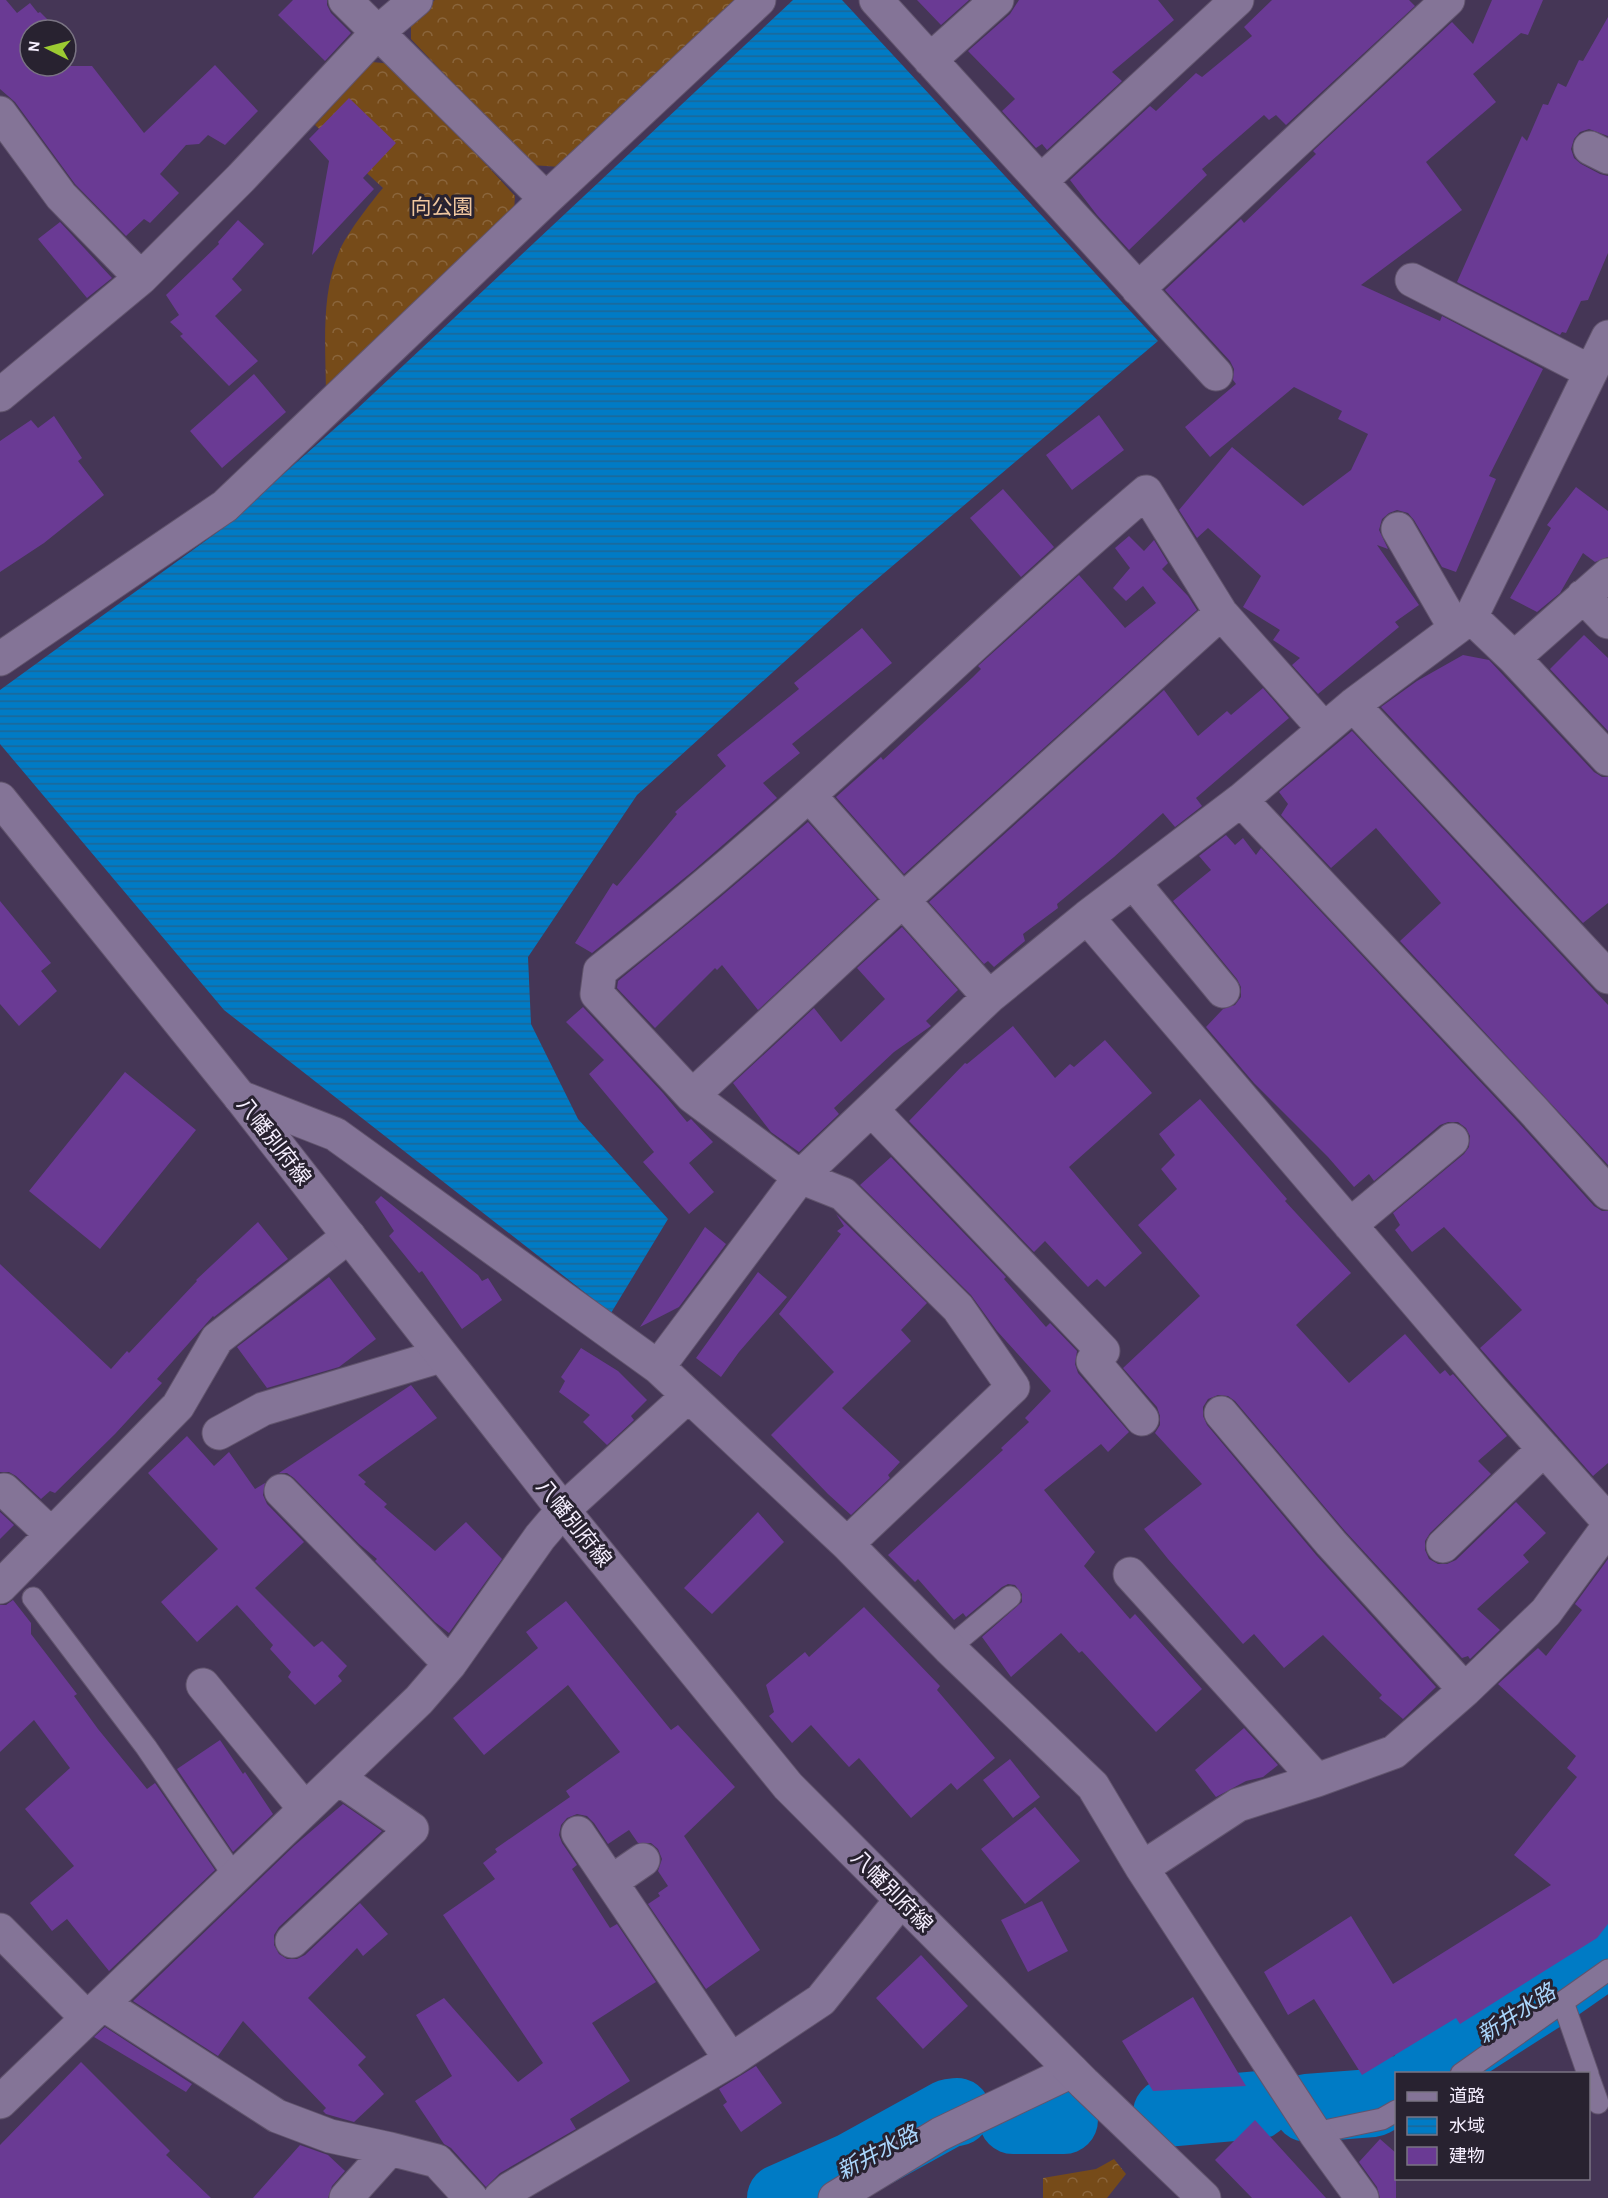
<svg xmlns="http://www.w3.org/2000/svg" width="1608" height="2198" font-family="'Alegreya Sans','Noto Sans JP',sans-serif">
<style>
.forest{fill:url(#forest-crowns)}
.water{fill:url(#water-rules)}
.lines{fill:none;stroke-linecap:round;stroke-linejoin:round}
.river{stroke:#007bc5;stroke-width:68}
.building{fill:#6a3a94}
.service-casing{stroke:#61546d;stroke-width:23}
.minor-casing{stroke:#61546d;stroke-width:35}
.secondary-casing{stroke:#61546d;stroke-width:35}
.service{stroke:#847497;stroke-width:21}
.minor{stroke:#847497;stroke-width:33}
.secondary{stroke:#847497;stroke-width:33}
.labels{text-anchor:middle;stroke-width:6;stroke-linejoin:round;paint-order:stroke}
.park-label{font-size:21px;fill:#f0c79f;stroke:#282230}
.street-label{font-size:21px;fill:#f6efff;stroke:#282230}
.water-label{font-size:22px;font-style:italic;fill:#abd6fc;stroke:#282230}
</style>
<defs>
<pattern id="forest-crowns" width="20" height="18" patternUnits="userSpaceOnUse" patternTransform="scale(1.5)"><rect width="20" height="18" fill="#764b19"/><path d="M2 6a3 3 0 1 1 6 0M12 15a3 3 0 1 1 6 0" fill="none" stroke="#8a653c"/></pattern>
<pattern id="water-rules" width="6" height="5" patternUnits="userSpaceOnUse" patternTransform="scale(1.5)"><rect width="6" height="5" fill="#007bc5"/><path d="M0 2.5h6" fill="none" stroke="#1e6795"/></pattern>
</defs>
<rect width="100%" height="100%" fill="#453656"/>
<path class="forest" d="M435,0h302l-176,167 -30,-2 -120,-126v-20z
M372,62l21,2 122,132 -2,30 -187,172c0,-48 -6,-101 13,-146 6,-16 32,-50 44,-64l-68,-63z
M1114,2159l12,15 -19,24h-64v-20l53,-9z"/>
<path class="water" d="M793,0h49l316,341 -301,255 -220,199 -109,162 3,67 47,95 90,100 -57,94 -387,-303 -224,-266v-54l219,-159 139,-123z"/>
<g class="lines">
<path class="river" d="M1423,2074l133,-85 52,-36
M1307,2108l66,-5 23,-13
M1167,2113l91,-8
M1013,2120h51
M781,2198l72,-32 96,-53 8,-1"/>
</g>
<path class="building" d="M0,0h6l11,13 13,-10 8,10 2,-1 18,18h-28v33l-4,3h66l52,67 71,-68 43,46 -33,34 -17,-10 -9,9 -13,1 -26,29 19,19 -29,30 -6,-4 -18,17 -51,-52 -60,-82 -15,-13z
M293,0h34v5l4,8 20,20 -26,28 -47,-46z
M917,0h52l-28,25z
M1019,0h139l16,20 -62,52 10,9 -75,69 -5,-6 -6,4 -34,-37 13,-12 -47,-48 42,-37z
M1272,0h137l6,6 -129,119 -10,-10 -7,5 -5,-5 -62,54 5,6 -78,75 -32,-35 -27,-35 80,-74 6,5 40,-38 6,4 50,-41 -8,-9z
M1492,0h51l-15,35 -7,-2 -48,41 23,28 -70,60 36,48 -101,75 79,36 2,-5 101,53 -54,107 7,3 -40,93 -14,-5 -28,-47 -6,-7 -11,-3 -8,3 -7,6 -3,11 9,19 -11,-4 42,60 -24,17 4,5 -81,67 -26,-29 8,-7 -27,-18 7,-10 -37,-23 18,-31 -53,-48 -11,10 -18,-28 53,-63 71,59 48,-36 17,-36 -30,-15 4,-8 -48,-24 -84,70 -25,-30 51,-43 -3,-4 1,-11 -4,-8 -65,-71 76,-71 3,4 72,-69 -3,-3 139,-129 21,22z
M1608,17v119l-19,-7 -9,3 -6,7 -3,10 3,9 7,6 19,10 8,2v77l-20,47 -7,1 -15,32 -4,-1 -2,3 -103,-53 65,-146 5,5 16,-37 5,1 10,-22 8,4 13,-27 4,1z
M349,98l47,45 -33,35 11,11 -62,66 17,-94 -20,-22z
M238,220l26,24 -32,35 10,11 -27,26 43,45 -29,25 -49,-50 3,-2 -13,-12 9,-7 -13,-20 53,-51 -1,-2z
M60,222l52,56 -25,20 -49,-59z
M254,374l32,38 -64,56 -32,-37z
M1099,415l25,35 -52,40 -26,-35z
M54,416l28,42 -4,3 26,34 -60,48 -44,29v-131l31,-21 7,8z
M1576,487l32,24v46l-13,5 -12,-9 -23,40 -23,19 -27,-14 41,-70 -4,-3z
M1003,489l51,58 -33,30 -51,-59z
M1129,536l15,15 10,-11 14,23 -6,6 26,27 9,14 -293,264 -68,-77 45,-40 2,3 90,-83 8,-8 -3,-3 101,-91 46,53 31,-25 -13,-17 -17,15 -13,-13 17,-20 -15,-20z
M862,628l30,35 -100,81 8,9 -37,30 14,15 -84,73 -101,82 -17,-10 38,-60 4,3 60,-72 -2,-2 51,-46 -9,-11 82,-66 -5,-6z
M1584,635l24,23v73l-58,-62z
M1463,655l26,5 105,112 8,5h6v126l-25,20 -202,-216 36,-26z
M1263,688l26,30 -93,80 6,8 -27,21 -12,-14 -49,44 -57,47 1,4 -35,26 2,7 -31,26 -6,-6 -4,3 -55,-62 235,-212 34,46 29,-25 4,4z
M1352,731l256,274v160l-208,-224 41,-38 -65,-75 -45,40 -50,-53 7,-11 -9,-12z
M808,822l69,77 -119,111 -36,-45 -5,5 -2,-2 -60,60 -38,-40 1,-7 100,-82z
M1226,835l9,10 8,-7 13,17 5,-7 258,275 75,83 8,5h6v252l-15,13 -113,-128 42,-38 -78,-83 -32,25 -17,-22 5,-5 -7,-12 71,-59 5,-7 1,-11 -4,-8 -8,-6h-10l-8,3 -66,56 -5,-7 -15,13 -26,-30 -74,-74 -48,-56 17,-18 12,-4 6,-8v-10l-4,-8 -64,-78 38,-31 -12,-14z
M0,901l51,62 -10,8 16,20 -38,35 -19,-22z
M902,927l56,63 -32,31 5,5 -37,26 -60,56 5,6 -40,38 -28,-20 -38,-49 81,-75 27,34 44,-43 -28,-31z
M583,1007l80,86 24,29 4,-3 22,23 -24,21 25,29 -25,22 -46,-52 11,-10 -65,-78 15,-14 -38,-38z
M1013,1026l42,52 15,-14 4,3 31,-27 47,53 -83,74 73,86 -37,34 -8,-8 -9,8 -43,-46 -11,11 -125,-131 56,-58 2,1z
M125,1072l71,58 -96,119 -71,-58z
M1200,1099l87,100 -2,2 66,72 -55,52 53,58 56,-49 35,40 5,-4 5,6 3,-2 54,62 -29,25 13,13 -61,59 -5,8v9l4,9 9,5h9l9,-4 60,-58 30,31 -23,22 6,7 -52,47 23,21 -30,29 -2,-3 -6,2 -117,-127 -110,-130 -7,-5 -10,-1 -10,4 -5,8v9l4,9 110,131 119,131 -33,32 -24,-21 3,-3 -59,-60 -39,33 -30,-34 -11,10 -75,-85 -24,-30 58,-45 -47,-51 5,-8v-9l-3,-9 -34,-39 77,-72 -62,-71 39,-36 -16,-20 14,-14 -16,-21z
M891,1157l115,120 -2,2 42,48 4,-4 27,28 -2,13 3,9 51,59 -21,20 -7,-8 -57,46 51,62 -11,14 46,53 5,-5 67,75 -46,43 -74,-81 -3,2 -18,-20 -50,44 -29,-40 40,-35v-8l-7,-9 -7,-1 -6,3 -36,30 -3,-4 -9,7 -36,-41 -3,3 -27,-27 115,-105 -2,-2 28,-26 -4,-4 26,-27 -54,-60 -26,-36 -111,-110z
M381,1196l97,79 4,6 6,-3 14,22 -40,29 -40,-58 -3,2 -30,-37 5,-5 -19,-29z
M836,1214l91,89 -26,27 10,11 -69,67 58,54 -12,13 2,3 -39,37 -23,-21 -57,-59 63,-63 -55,-58 62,-80 -4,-3 7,-5z
M258,1222l30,37 -74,58 -1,-1 -56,63 5,4 -47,51 -60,59 -5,-2 -9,8 -25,-23 -7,-4h-9v-208l111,105 16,-18 2,2 68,-72 -1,-1z
M705,1227l21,17 -47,63 -39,20z
M758,1272l29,25 -48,55 -18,25 -25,-19z
M329,1277l47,62 -37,28 -72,21 -30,-41z
M581,1348l37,23 29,29 -16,16 3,4 -27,25 -24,-23 7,-7 -31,-23 6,-11 -4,-4z
M411,1385l26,33 -79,57 8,7 -2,2 23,20 -3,3 51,44 31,-29 36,37 -53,74 -14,-11 -60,-61 2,-2 -18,-15 -65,-66 -7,-5h-8z
M187,1436l27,30 15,-14 26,37 10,-6 -2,12 4,9 37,38 -49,46 59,59 8,-6 25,25 -9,10 4,5 -27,24 -27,-28 3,-5 -21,-23 3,-4 -36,-40 -40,37 -36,-40 57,-53 -70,-76z
M0,1512l14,13 -14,14z
M758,1512l26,30 -72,72 -28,-26z
M1608,1559v365l-11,14 -137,86 -4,-6 -94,57 -48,-76 -26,16 -24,-43 87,-56 42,68 158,-99 -37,-30 63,-78 -10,-9 9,-12 -78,-72 40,-36 8,8 36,-46 -7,-6z
M13,1600l18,23v11l46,60 -3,2 24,33 49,60 8,-6 60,87 -106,101 -42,-52 -15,12 -22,-28 44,-37 -49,-57 45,-41 -36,-48 -34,32v-147h6z
M566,1601l105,129 7,-5 57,62 -51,49 76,114 -54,39 -58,-85 12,-8 -2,-3 10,-7 -10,-15 4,-12 -4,-10 -7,-6h-13l-9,-13 -21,14 -14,-21 -7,-7 -10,-2 -10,4 -6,7 -2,10 3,8 15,22 -5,4 38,59 7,-4 39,58 -64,41 38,58 -60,38 6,10 -76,44 -14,14 -35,-39 -7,-4 -29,-43 37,-25 -36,-61 28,-17 74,84 25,-19 -100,-148 52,-36 -12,-16 14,-11 -2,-3 75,-52 -4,-6 54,-39 -52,-67 -84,70 -31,-37 85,-70 -12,-16z
M864,1607l76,79 -3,4 58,68 -38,32 -6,-7 -40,35 -52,-60 -10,9 -38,-42 -19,18 -23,-27 5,-4 -8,-27 39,-33 4,5z
M1244,1728l34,37 -15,12 -17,4 -30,16 -21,-27z
M220,1740l23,34 2,-2 28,42 -40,38 -56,-83z
M1010,1759l30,38 -27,21 -30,-38z
M343,1804l39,27 -103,96 -5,8v10l5,9 8,5h10l8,-4 55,-52 28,31 -25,22 -6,-8 -49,50 58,59 -8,8 26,29 -30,28 -28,-8 -3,-3 3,-3 -83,-87 -25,35 -85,-55 162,-156z
M1035,1807l45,54 -55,43 -44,-55z
M1042,1901l26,50 -40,21 -27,-52z
M921,1955l47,51 -45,43 -47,-51z
M1193,1997l53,89 -93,5 -31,-50z
M105,2027l87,57 -6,8 -92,-55z
M81,2062l89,89 -4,4 45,43h-211v-53z
M756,2066l26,37 -41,29 -18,-27 4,-3 -8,-13z
M1255,2120l71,78h-74l-37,-38z
M1380,2139l16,14v45h-16l-3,-11 -18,-25z
M300,2145l28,10 17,16 -13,15 -4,12h-75z"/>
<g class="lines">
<defs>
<path id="service" d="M33,1598l113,149 89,130
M949,1648l61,-51
M1563,2002l25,72
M1461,2074l147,-104
M1588,2075l10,28
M1315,2133l67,-14 14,-8"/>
<path id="minor" d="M345,0l201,199
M876,0l340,374
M930,60l67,-60
M0,113l61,83 80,82
M1590,148l18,9
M1041,181l196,-181
M1412,280l179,92
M1138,289l310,-289
M0,395l141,-117 100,-100 136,-145 39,-33
M1398,529l57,99
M1583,596l25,26
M1471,617l43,41 94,101
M1514,658l94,-83
M0,659l225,-153 321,-307 213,-199
M1353,705l255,272
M809,795l180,202
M1241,800l292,310 75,83
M1133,882l90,109
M1087,917l406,475 115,129
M692,1096l211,-196 318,-287
M240,1097l95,37 323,233 189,177 102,104 144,138 49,82 173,265 47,65
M872,1110l231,241 -10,10 49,58
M1350,1225l102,-85
M658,1367l142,-190 189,-180 98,-80 154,-117 112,-95 118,-88 137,-280
M1221,1413l110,130 134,147
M219,1433l44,-24 178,-53
M4,1490l47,44
M281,1491l169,173
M847,1544l166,-157 -55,-79 -115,-114 -43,-17 -108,-81 -95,-102 3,-23c71,-56 141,-115 208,-175 114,-101 222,-206 338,-304l75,121 103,116
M1443,1546l101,-97
M1130,1574l187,206
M0,1587l178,-181 39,-67 132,-103
M203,1685l102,124
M578,1833l153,227
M1142,1868l96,-63 79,-25 77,-28 71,-62 81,-78 62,-85
M611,1882l32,-22
M0,1930l87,88
M292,1941l120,-112 -74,-51
M103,2004l174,112 53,20 60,13 47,12 34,37
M0,2102l419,-402 31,-36 90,-127 23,-27 125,-114
M346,2198l44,-49
M500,2198l10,-9 221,-129 90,-60 80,-100
M835,2198l105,-64 132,-63"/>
<path id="secondary" d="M0,799l240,298 323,413 225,276 296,297 120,115"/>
</defs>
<use href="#service" class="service-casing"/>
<use href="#minor" class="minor-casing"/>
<use href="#secondary" class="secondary-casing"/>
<use href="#service" class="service"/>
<use href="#minor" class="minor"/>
<use href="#secondary" class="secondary"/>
</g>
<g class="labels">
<g class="park-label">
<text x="442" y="214">向公園</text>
</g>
<g class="street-label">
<text transform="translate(274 1141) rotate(52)" y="7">八幡別府線</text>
<text transform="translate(574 1523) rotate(51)" y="7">八幡別府線</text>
<text transform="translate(892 1891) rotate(45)" y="7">八幡別府線</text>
</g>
<g class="water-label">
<text transform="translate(1516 2013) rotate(-33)" y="8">新井水路</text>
<text transform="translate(877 2152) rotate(-28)" y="8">新井水路</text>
</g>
</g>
<rect x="1395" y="2072" width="195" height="108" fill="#282230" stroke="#7a7483" stroke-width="1.5"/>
<rect x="1407" y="2092" width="30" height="9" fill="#847497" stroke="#7a7483" stroke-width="1.5"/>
<text x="1449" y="2102" font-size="18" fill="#f6efff">道路</text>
<rect x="1407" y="2117" width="30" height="18" fill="url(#water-rules)" stroke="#7a7483" stroke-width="1.5"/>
<text x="1449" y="2132" font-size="18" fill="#f6efff">水域</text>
<rect x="1407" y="2147" width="30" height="18" fill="#6a3a94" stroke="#7a7483" stroke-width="1.5"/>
<text x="1449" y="2162" font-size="18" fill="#f6efff">建物</text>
<g transform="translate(48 48) rotate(276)"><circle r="28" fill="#282230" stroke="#7a7483" stroke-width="1.5"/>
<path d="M0-4.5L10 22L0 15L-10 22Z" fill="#9cca32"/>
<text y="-9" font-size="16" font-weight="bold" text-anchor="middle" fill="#f6efff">N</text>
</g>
</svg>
